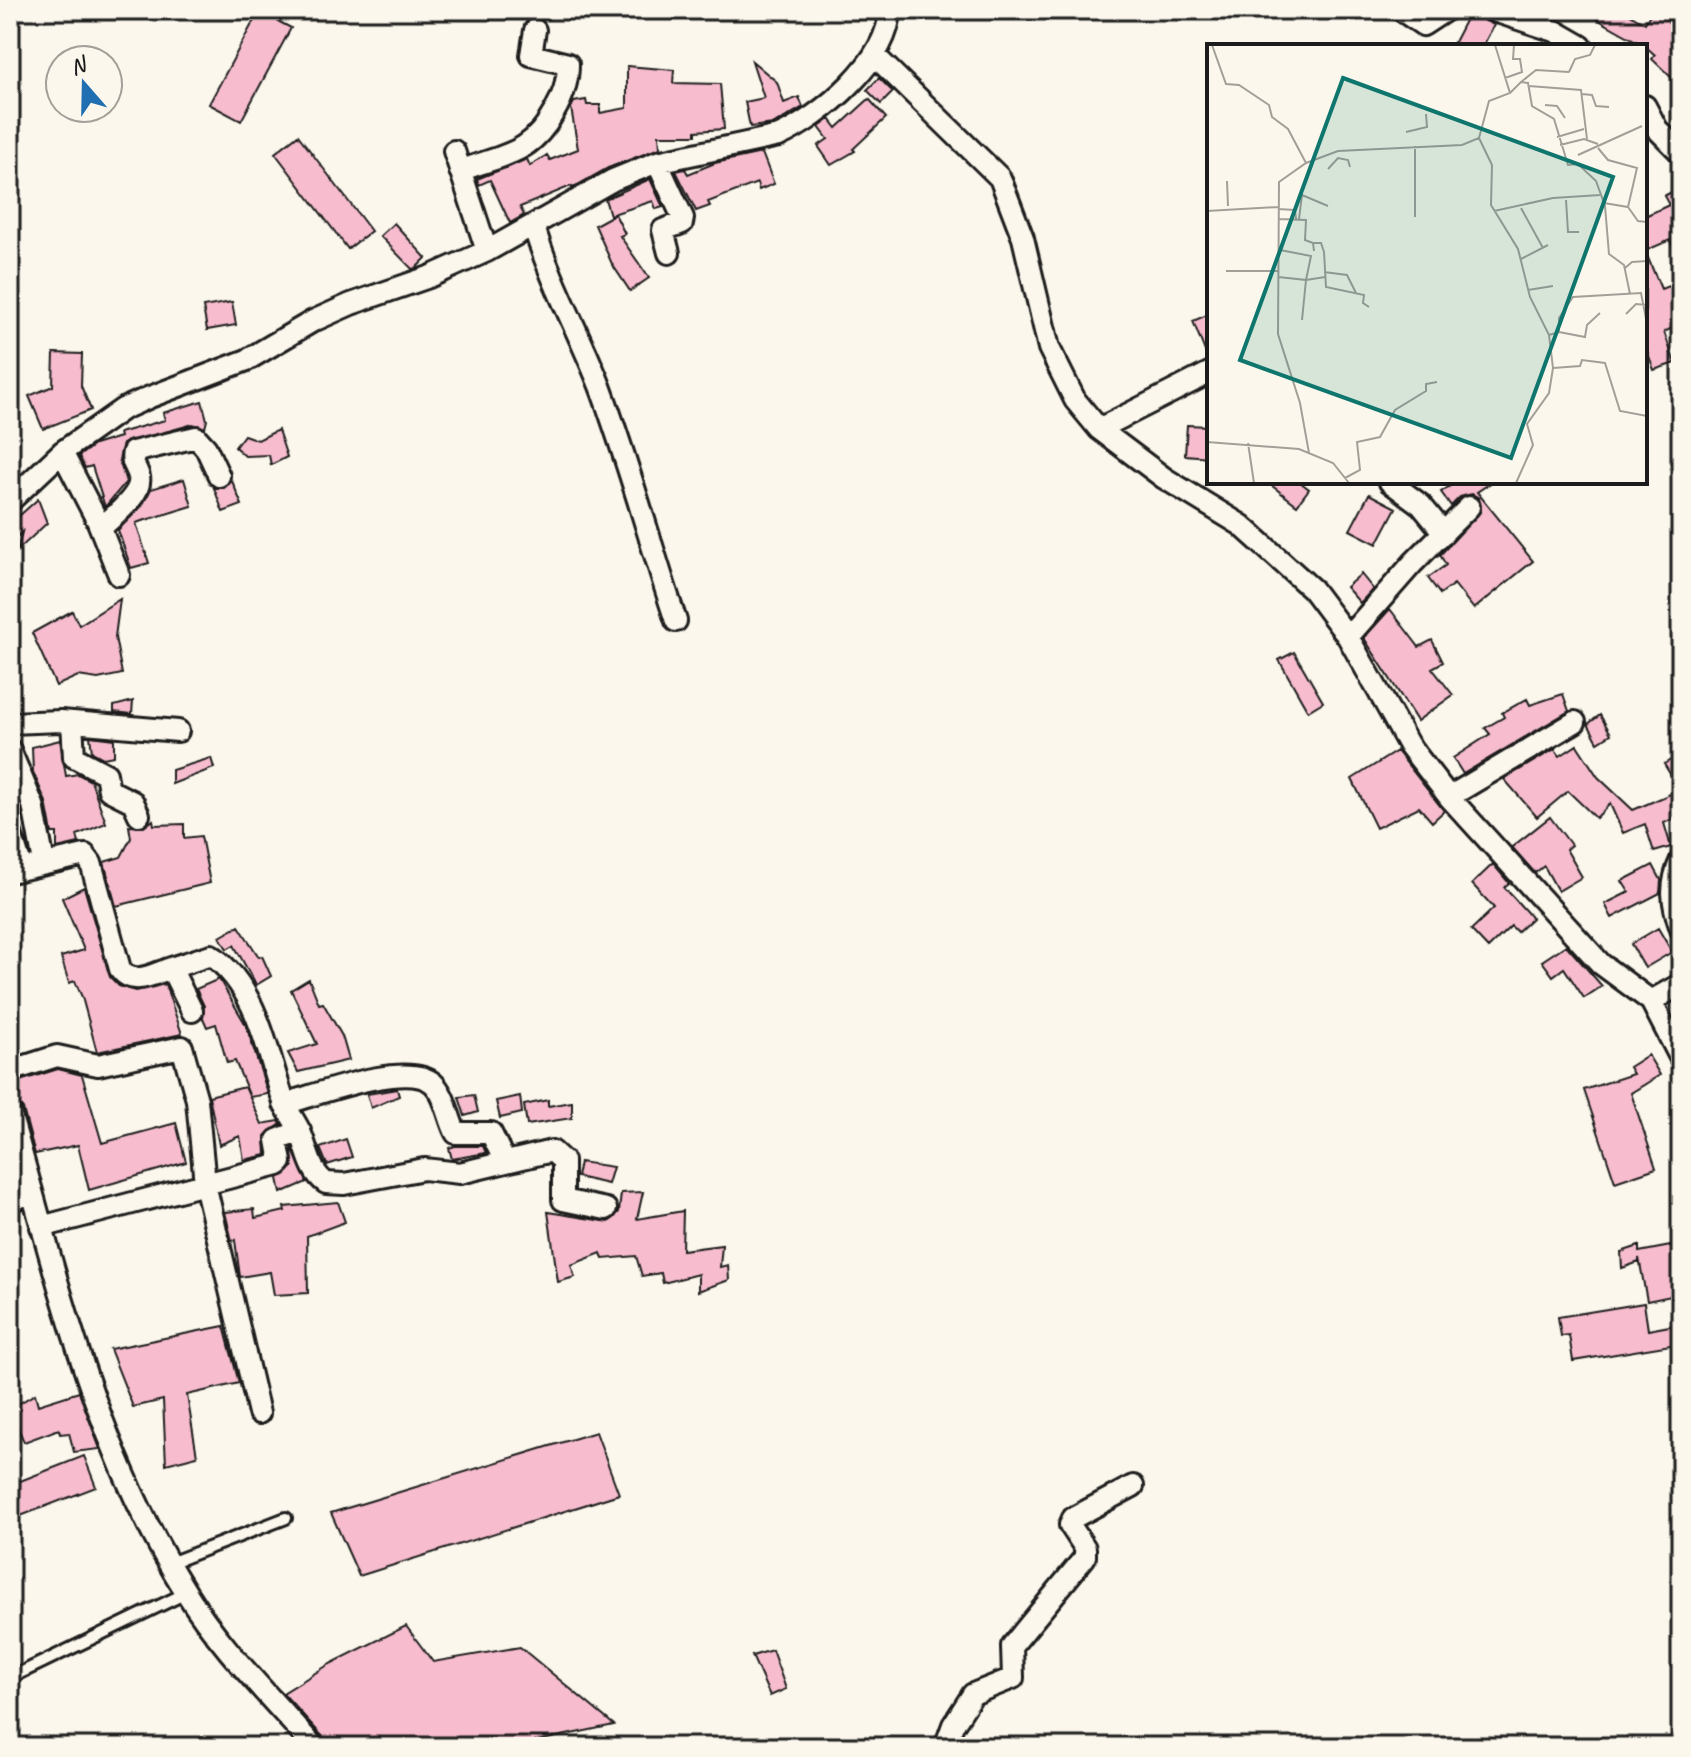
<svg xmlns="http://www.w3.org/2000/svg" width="1691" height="1757" font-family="Caveat,sans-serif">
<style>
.building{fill:#f7bdcf;stroke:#1c1c1c;stroke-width:2}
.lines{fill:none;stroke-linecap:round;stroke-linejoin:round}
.service-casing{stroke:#1c1c1c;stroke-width:16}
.minor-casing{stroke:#1c1c1c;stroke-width:26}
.service{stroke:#fbf7ec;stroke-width:10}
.minor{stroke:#fbf7ec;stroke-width:20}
.inset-road{fill:none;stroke:#a29f99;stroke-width:2}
.view{fill:#0f766e;fill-opacity:0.15;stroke:#0f766e;stroke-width:4}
.inset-edge{fill:none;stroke:#1c1c1c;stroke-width:4}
</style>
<rect width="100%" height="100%" fill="#fbf7ec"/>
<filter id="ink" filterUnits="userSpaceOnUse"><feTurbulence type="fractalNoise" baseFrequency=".0125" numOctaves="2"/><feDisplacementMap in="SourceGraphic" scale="16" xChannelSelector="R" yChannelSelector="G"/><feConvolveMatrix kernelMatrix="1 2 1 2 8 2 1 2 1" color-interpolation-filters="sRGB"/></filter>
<g filter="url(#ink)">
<path class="building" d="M1581,10h42l22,13 7,-12 14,8 15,18v37l-6,7 -23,-22 3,-4 -10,-9z
M259,11l32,17 -50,93 -32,-17z
M1469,13l25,12 -11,21h-20l-9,-4z
M752,61l25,21 7,21 15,-6 4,10 -29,17 -24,3 -5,-25 19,-4z
M627,66l47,4 -1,13 47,1 4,45 -28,2v4h-37l1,13 -52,20 -36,20 -1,-2 -51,21 4,8 -14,8 -20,-43 -11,5 -2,-6 50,-20 3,7 17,-11 3,5 28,-11 -7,-41 3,-6 12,-2 1,5h13v8l27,-5z
M879,78l14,14 -12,12 -14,-14z
M869,99l17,19 -33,31 2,2 -24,14 -13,-19 10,-7 -9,-12 11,-8 7,9z
M298,135l73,96 -23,18 -73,-96z
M762,153l12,31 -15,6 -2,-7 -49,19 2,4 -14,5 -20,-40 9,-2 3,5 27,-11z
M650,179l13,28 -7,2 -3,-8 -43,14 -5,-16z
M1681,187v78l-11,-25 -25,11v-35l24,-11 -5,-9z
M615,214l10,20 -5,2 29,42 -19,13 -18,-27 -17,-39z
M394,223l32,35 -10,10 -4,1 -32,-33z
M1645,251l16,38 10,-4 5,13 -5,1 10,25 -17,8 11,31 -21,7 -9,-25z
M232,302l4,23 -29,5 -4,-23z
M1209,314v45h-1l-15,-38z
M54,353l28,1 -1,32 10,24 -48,19 -14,-33 24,-10z
M202,401l5,19 -2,8 -12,-4 -70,20 -4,16 7,22 -21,25 -13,-41 -7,2 -6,-12 15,-11 26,-8 -1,-4 46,-13 -2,-7z
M1187,425l22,1v31l-24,-2z
M278,430l9,27 -16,8 -2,-10 -24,1 -10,-9 9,-12 14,5z
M184,479l8,27 -56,17 13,40 -18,5 -13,-38 24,-24 9,-17z
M232,481l10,24 -19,7 -9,-24h10z
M1267,482h33l9,7 -12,16z
M1456,482h36l-15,10 56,69 -59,48 -20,-25 -14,10 -12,-16 18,-13 -6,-10 41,-44 -2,-13 -7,-4 -12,3 -9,9 -10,-14z
M1369,494l27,14 -19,36 -27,-14z
M38,499l9,24 -30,28 5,-19 -12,11v-19z
M1361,574l12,15 -13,14 -14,-16z
M120,599l-5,38 7,37 -24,5 -20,-3 -22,10 -24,-53 40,-22 7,14z
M1390,609l29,38 13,-7 11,22 -11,6 21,27 -36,26 -53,-83z
M1294,652l29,50 -15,9 -29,-51z
M1563,694l6,17 -106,63 -10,-16 37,-24 -5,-6 19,-11 -2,-4 25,-14 3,6z
M133,701l-1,13 -18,-2v-6z
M1600,715l11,19 -13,8 -10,-18z
M90,736l24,3v17l-11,2 -11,-6z
M60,740l6,36 12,-2 13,7 15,42 -29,12 2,8 -22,5v-15h-5l-6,-31 -13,-30 -1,-25z
M1577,745l21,32 35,33 47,-20 -16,-26 17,-10v61l-17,8 7,24 -17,5 -9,-28 -22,9 -13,-29 -14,14 -28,-27 -31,26 -33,-38 51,-30 5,7z
M1397,751l47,60 -12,11 -13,-15 -43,21 -24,-49z
M211,758l3,10 -42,16v-14z
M14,794l6,15 2,9h-12v-22z
M1550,817l21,28 -5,4 16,28 -24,14 -14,-25 -9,7 -23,-26z
M153,820l1,5 30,-1v14l17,-2 9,47 -94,23 -12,-44 17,-5 10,-19 -2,-12 15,1z
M1493,864l16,19 -5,4 28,31 -15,14 -6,-6 -23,22 -17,-18 23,-22 -22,-24z
M1653,865l8,15 -1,13 -48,25 -7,-14 24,-12 -7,-11z
M84,887l26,90 9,9 16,5 30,-7 17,50 -85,18 -15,-55 -7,-16 -6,2 -8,-26 23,-7 -22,-52z
M239,926l20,31 3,-1 9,20 -15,9 -22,-40 -7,4 -7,-12z
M1658,928l14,24 -27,16 -14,-24z
M1566,945l36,41 -18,12 -20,-30 -11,8 -11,-15z
M219,979l27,46 22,69 -18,3 -15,-36 -8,2 -11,-39 -9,3 -4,-9 1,-12 -8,-17z
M309,979l10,25 4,-1 19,33 7,24 -51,12 -10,-19 29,-9 -26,-54z
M1648,1055l12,20 -29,18 25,75 -41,14 -31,-92 49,-16 -4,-7z
M58,1069l24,6 20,68 74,-20 10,39 -97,28 -11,-45 -43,9 -12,-45 -8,-8 -5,-17z
M245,1087l17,37 17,-3 2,3 -16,12 1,19 -22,5 -4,-24 -21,9 -10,-49z
M397,1089l2,7 -28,12 -4,-14z
M474,1095l4,17 -13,4 -6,-19z
M520,1096l2,17 -22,5 -4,-17z
M548,1100v6l24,-4v16l-45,7 -3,-20z
M346,1139l6,18 -25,8 -7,-17z
M455,1146h28l3,7 -34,6 -3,-11z
M292,1148l15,34 -26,11 -3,-15 15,-11z
M580,1162l33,5 -5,17 -31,-7z
M643,1192l-6,27 46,-8 -1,39 40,-5 -2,22 8,-2 1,15 -31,11v-17l-35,9 -2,-10 -19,3 -6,-20 -33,3 -2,-6 -30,12 4,12 -17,5 -10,-70 61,10 10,-10 2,-19z
M338,1202l7,20 -38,14 1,57 -34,2 -4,-23 -30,5 -5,-37 -3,1 -7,-29 29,-3 1,9 30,-7 -1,-4z
M1681,1244v50l-34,7 -8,-43v4l-17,6 -1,-16 18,-6v6z
M1644,1303l4,27 27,-5 2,19 -104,17 -4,-26 -8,1 -3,-19z
M224,1326l15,57 -52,12 10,61 -31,8 -3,-64 -30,7 -23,-58z
M79,1392l21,57 -26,3 -5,-19 -9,1 -1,-5 -35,13 -14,-33 25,-15 3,11z
M596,1432l23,62 -260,82 -28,-63z
M84,1456l12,31 -86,33v-35z
M406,1626l27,36 87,-15 94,78 -105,22h-182l-3,-9 -41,-45 45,-28z
M772,1650l14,39 -16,7 -18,-40z"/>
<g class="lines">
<defs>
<path id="service" d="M170,1563l116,-45
M16,1675l170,-82"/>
<path id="minor" d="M1401,10l22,15 23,-15
M1491,10l64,21 26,15
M875,56l125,122 23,60 26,110 26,52 24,29 65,49 77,47 71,64 36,48 60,107 41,53 152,167 50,37 30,58
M1645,106l12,23 24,24
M454,151l33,100
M657,162l26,56 -1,5 -19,7 6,23
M460,171c43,-17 70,-15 94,-59 9,-15 14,-31 14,-48l-37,-9 4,-25
M534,227c17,56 45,105 66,159 29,78 50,157 76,235
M1099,429l110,-56
M62,452l36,70 21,53
M1390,482l31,23 23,28
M10,501l52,-49 61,-43 27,-12 97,-37 66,-39 38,-17 78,-27 58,-26 126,-71 44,-18 122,-26c43,-20 109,-75 111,-126
M101,528c11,-11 42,-33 38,-51 -2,-10 -9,-14 -6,-25l63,-15 10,11 13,28
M1348,637l65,-74 56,-56
M72,722l2,35 32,17 3,16 24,12 6,13
M10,723l51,-2 117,10
M10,750l23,55 11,58
M1449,797l126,-75
M10,831l12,38
M1681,860c-12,25 -9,44 0,69
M10,872l75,-17 6,8 29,106c13,18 33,5 51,-1l21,43
M171,968l40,-13c47,33 56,97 73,147 4,11 13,21 17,32 7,17 9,38 25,49l18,1 80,-15 36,4 92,-22 11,10v39l43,9
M1651,1001l30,-17
M10,1071l47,-15 41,9 84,-18 15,53 8,84 73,-19 3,-3 -4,-22 23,-9
M284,1104c32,-9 123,-44 149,-21 13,12 15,35 23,50h35l13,27
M10,1113c47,163 84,334 176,479 35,57 84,104 128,155
M10,1201l21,-8
M41,1227l164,-43 54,229
M945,1747l8,-22 20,-31 40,-16 -1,-32 73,-89v-9l-15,-23 3,-7 60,-32"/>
</defs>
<use href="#service" class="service-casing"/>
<use href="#minor" class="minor-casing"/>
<use href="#service" class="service"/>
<use href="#minor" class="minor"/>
</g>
</g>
<g transform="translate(1207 44)">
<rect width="440" height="440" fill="#fbf7ec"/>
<path class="inset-road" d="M5,1l14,39 13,1 30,20 3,12 16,12 18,34M362,28l6,-13 15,-4 5,-10M298,34l17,-6 -2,-13h-7l1,-14M314,38l15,-12 33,2M322,42l52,4 6,49M303,49l11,-11 7,1 4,23 22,13 14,46 10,-1 18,17 9,25 4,48 15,11 6,29M375,50l10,1 4,11 13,1M338,61l12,1 8,12M199,88l21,-5 -1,-13M350,93l27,-8M272,94l13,27 -1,40 27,44 12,48 19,38 4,33 -4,25 -22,31 6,21 -17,38M353,101l24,-6 14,5M391,104l10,12 29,8 -9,39 -24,-4M371,111l64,-29M121,125l10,-11 10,2 2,7M20,137l1,25M359,156l2,32h11M421,163l10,14 9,1M314,164l22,40M71,165l17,1 1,9M0,167l71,-4M287,167l59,-13 47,-3M208,173v-71M72,175l27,1 -1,20 8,3 1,8M92,175l3,-24 26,11M106,199h8l3,9 2,35 38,8 -1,8 6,4M73,206l31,6 -5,24 19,-3M314,215l27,-14M418,224l7,-6 15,-1M19,227h52M117,228l23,3 9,18M71,233l28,3 -4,40M321,246l25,-4M419,270l10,-10 11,1M352,288l26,5 2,-12 13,-12M342,291l10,-3v-14l14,-21 68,-4 6,31M346,324l27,-2 2,-6 23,3 15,48 27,5M0,398l92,7 34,14 16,20M41,399l6,40M102,409l-9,-50 -22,-69 1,-152 27,-19 32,-12 124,-6 17,-7 10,-37 21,-8 -15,-48M138,434l15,-8 -3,-28 23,-5 15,-27 31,-19v-7l11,-2"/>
<path class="view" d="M136,34l270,99 -102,281 -271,-98z"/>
<rect width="440" height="440" class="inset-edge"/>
</g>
<rect width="1691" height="1757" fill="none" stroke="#fbf7ec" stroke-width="40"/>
<rect x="20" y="20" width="1651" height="1717" fill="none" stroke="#1c1c1c" stroke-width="3" filter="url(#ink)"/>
<g transform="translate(84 84) rotate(340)"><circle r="38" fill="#fbf7ec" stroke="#a29f99" stroke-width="2"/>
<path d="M0-6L14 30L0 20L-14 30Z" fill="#1f6fb2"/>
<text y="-12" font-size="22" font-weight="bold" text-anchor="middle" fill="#1c1c1c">N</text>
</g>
</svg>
